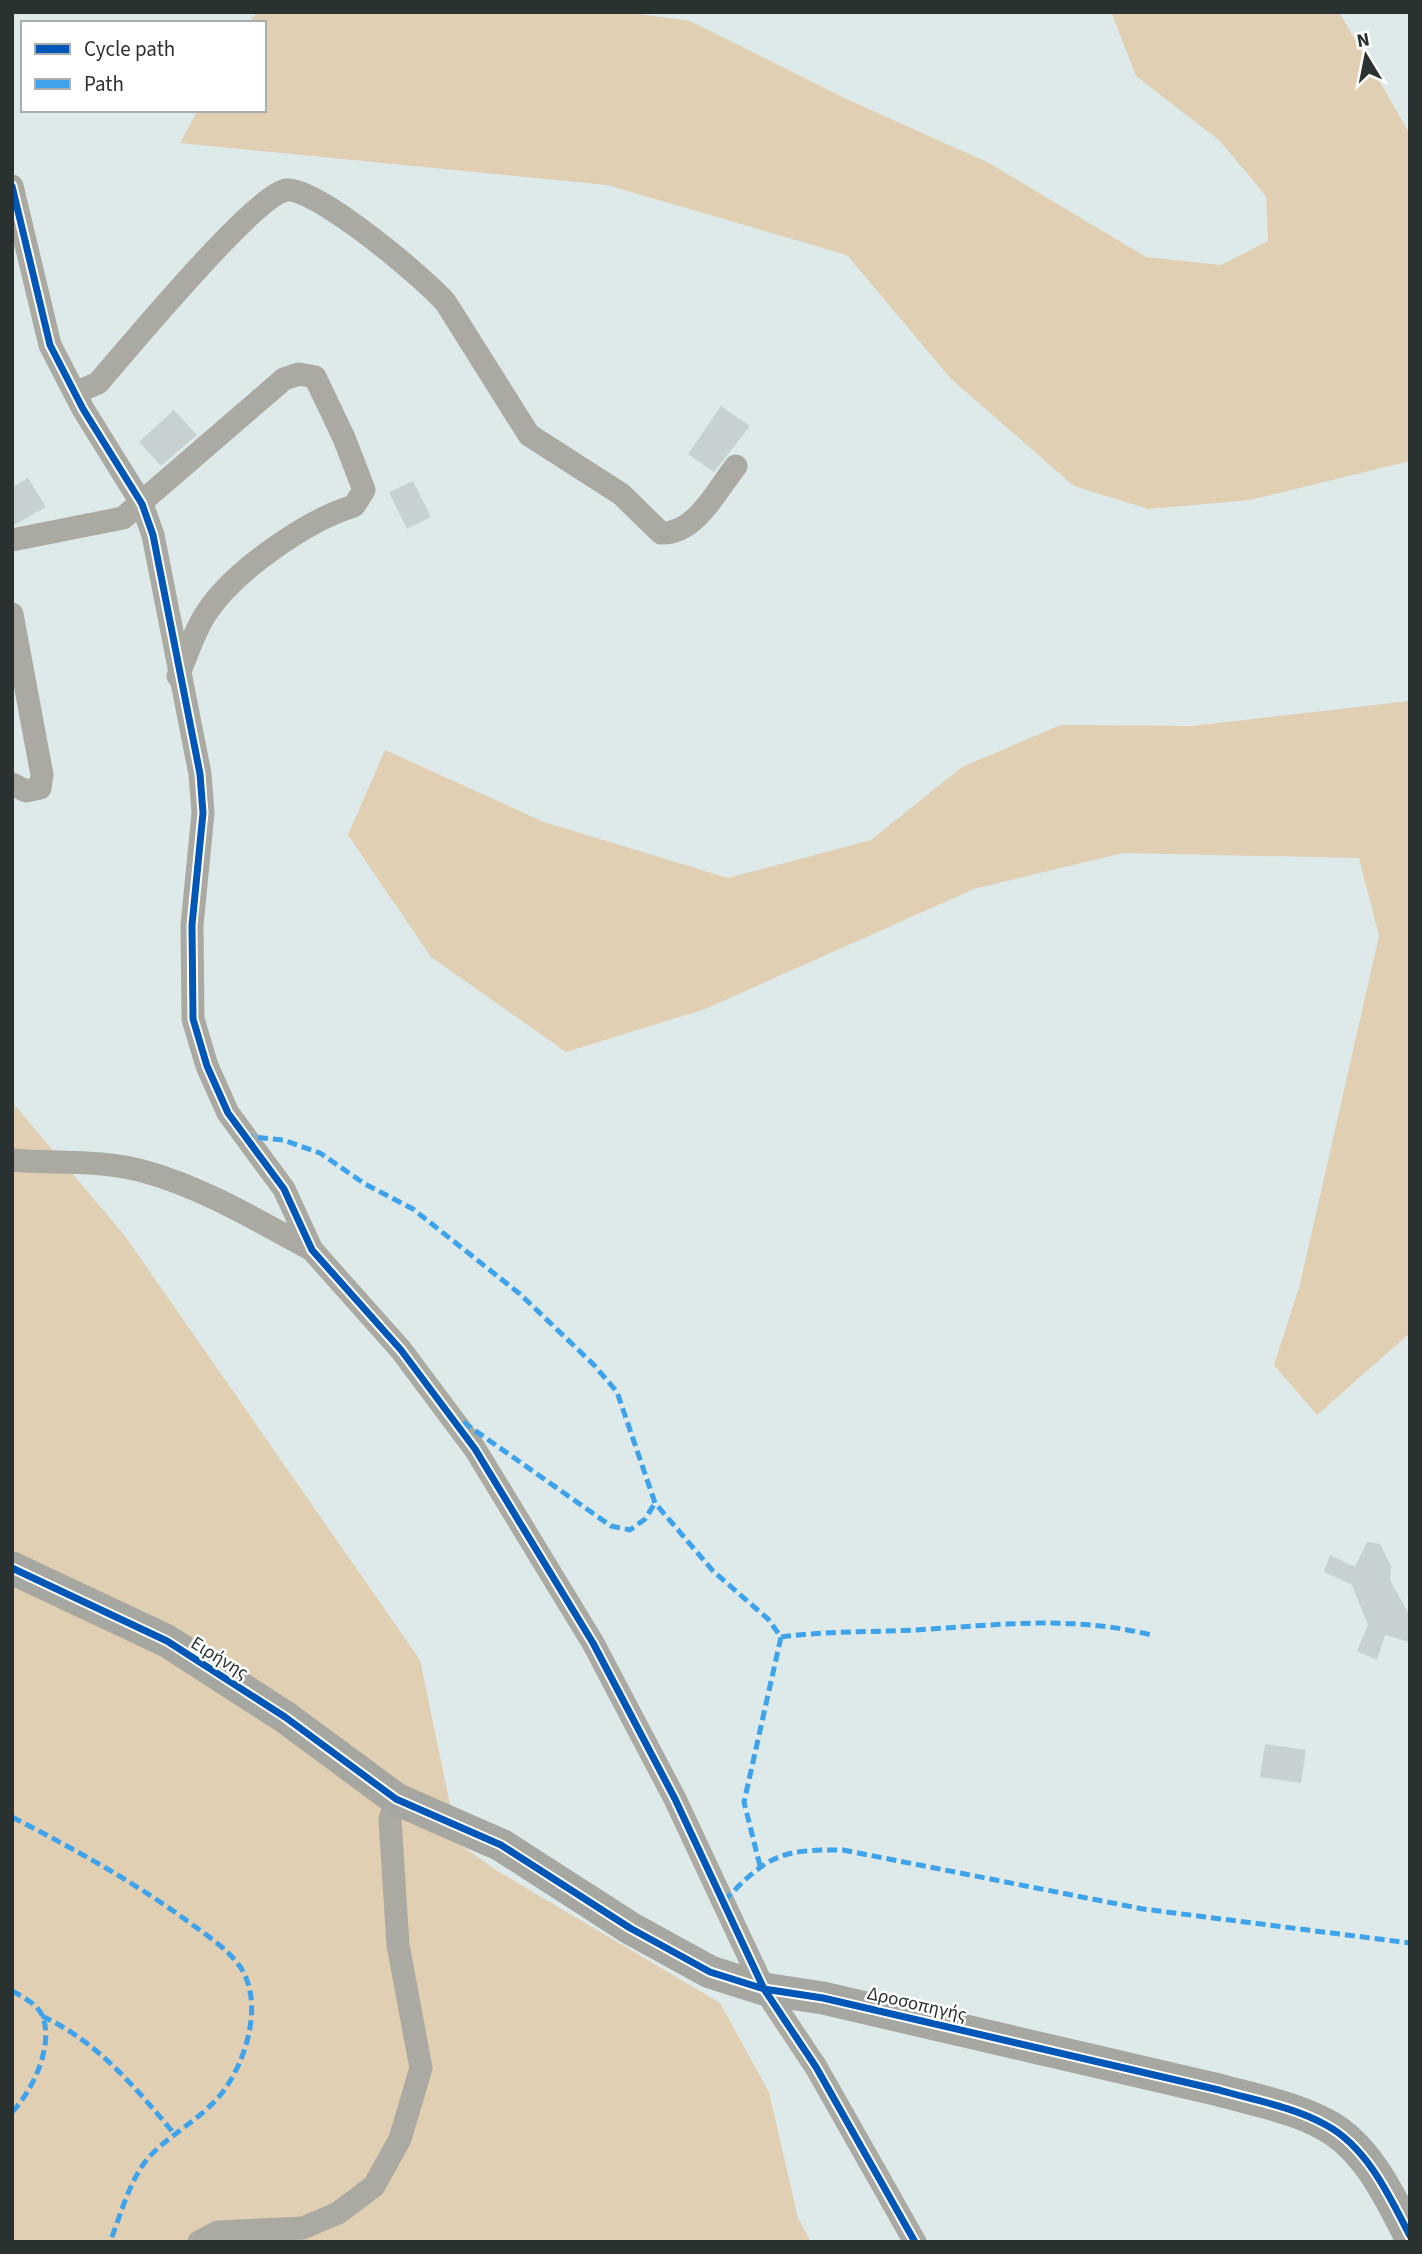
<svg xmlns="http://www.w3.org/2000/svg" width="1422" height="2254" font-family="'Source Sans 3',sans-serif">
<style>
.green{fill:#e0cfb3}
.building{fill:#c7d1d1}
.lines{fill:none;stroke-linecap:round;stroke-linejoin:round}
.street{stroke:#aaa9a2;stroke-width:23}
.secondary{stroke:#a7a7a1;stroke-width:33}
.quiet{stroke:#3ea3eb;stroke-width:5;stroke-dasharray:10 5;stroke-linecap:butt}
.cycleway-casing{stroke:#fff;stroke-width:11}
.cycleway{stroke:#0057b8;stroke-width:7}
.labels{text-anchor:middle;stroke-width:5;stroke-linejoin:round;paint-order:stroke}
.street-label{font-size:19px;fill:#293231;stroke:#fff}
</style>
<rect width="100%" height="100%" fill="#ddeae9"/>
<path class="green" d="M257,12h368l65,9 163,81 136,61 157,94 75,8 47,-24 -2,-45 -46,-55 -84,-65 -24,-62 227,-2 71,122v327l-160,39 -102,9 -74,-23 -123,-107 -104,-124 -240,-70 -427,-42 18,-33h66v-87h-15z
M1410,701v632l-93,82 -43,-50 26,-81 79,-348 -20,-78 -236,-5 -149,36 -269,120 -139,43 -135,-95 -83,-122 37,-85 159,72 184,56 143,-38 91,-73 99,-42 131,1z
M12,1102l113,134 295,424 38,183 38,27 224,133 49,89 29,126 13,24h-799z"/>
<path class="building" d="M721,406l29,20 -36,46 -26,-18z
M174,410l23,25 -36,31 -22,-24z
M28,478l18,29 -34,19v-38z
M413,481l18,36 -24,12 -18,-37z
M1367,1542l13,2 11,22 -1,14 20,36v26l-25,-7 -8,25 -20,-9 11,-26 -16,-40 -28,-13 6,-17 25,12z
M1265,1744l41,6 -5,33 -41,-6z"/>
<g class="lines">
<path class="street" d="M12,186l38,159 33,64 59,95 11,31 47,239 3,39 -11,112 1,94 14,47 21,47 56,76 28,61 89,100 74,99 118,194 82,156 89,190 52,78 99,175
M75,393l23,-10c29,-33 157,-189 189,-193 29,-3 139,89 159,113l83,132 92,59 40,39c35,1 55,-42 75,-67
M12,540l111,-22 161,-139 15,-5 16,3 29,61 20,52 -10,16c-47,14 -120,65 -147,106 -13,19 -20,43 -29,64
M12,614l30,161 -2,13 -14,3 -14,-7
M12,1160c45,4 90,-1 134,12 58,16 114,50 166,78
M199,2242l19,-10 85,-4 35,-15 36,-27 26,-47 21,-71 -23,-123 -8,-126 6,-20"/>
<path class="secondary" d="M12,1568l155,73 118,76 111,82 105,46 129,83 80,44 54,17 59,9 396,92c35,10 75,17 107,35 41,22 64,72 84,111"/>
<path class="quiet" d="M243,1136l40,4 37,13 45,31 48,25 107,85 74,71 23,27 38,111 58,68 55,48 13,18 -37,165 16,64
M463,1422l148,104 19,4 15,-11 10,-16
M781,1637c45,-6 90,-5 135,-7 80,-5 156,-15 235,5
M12,1817c62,32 121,64 178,106 18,13 38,26 51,45 23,36 5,94 -19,125 -21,26 -50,40 -72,63 -20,22 -29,58 -40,86
M724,1901c43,-45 56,-52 119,-51l300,59 267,34
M12,1991c11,6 24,12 30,24 13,29 -10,77 -30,97
M42,2016c56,26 95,73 134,120"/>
<defs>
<path id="cycleway" d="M12,186l38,159 33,64 59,95 11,31 47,239 3,39 -11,112 1,94 14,47 21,47 56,76 28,61 89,100 74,99 118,194 82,156 89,190 52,78 99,175
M12,1568l155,73 118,76 111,82 105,46 129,83 80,44 54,17 59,9 396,92c35,10 75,17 107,35 41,22 64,72 84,111"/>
</defs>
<use href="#cycleway" class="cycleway-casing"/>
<use href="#cycleway" class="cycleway"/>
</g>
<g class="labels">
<g class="street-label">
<text transform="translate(220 1657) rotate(32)" y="7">Ειρήνης</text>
<text transform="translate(917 2003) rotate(13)" y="7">Δροσοπηγής</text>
</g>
</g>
<rect width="1422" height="2254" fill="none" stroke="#293231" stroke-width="28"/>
<rect x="21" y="21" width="245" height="91" fill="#ffffff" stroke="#a9adad" stroke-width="2"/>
<rect x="35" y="44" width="35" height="10" fill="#0057b8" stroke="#a9adad" stroke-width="2"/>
<text x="84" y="56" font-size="21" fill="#293231">Cycle path</text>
<rect x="35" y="79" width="35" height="10" fill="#3ea3eb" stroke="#a9adad" stroke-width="2"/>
<text x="84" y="91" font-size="21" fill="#293231">Path</text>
<g transform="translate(1366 56) rotate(350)" stroke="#ffffff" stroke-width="5" paint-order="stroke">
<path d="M0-5L12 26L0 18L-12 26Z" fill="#293231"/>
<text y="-10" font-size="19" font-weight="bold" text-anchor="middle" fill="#293231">N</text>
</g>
</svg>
